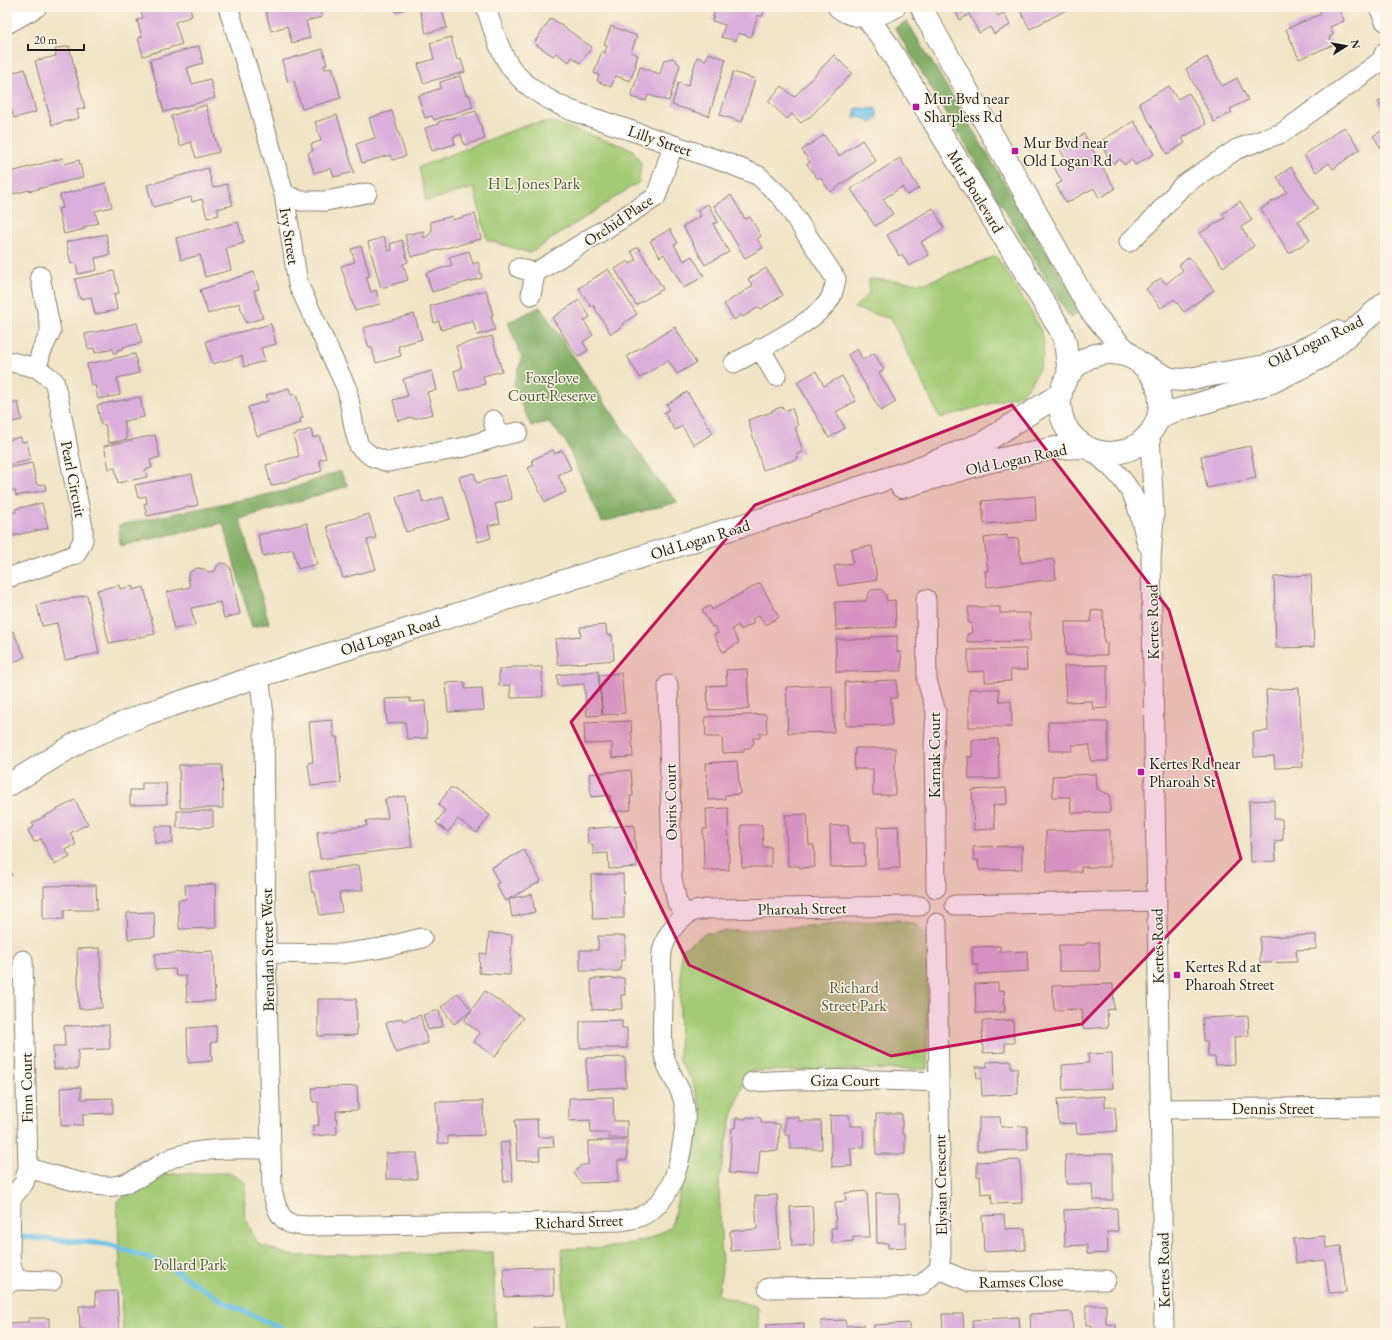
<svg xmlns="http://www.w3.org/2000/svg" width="1392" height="1340" font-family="'EB Garamond',serif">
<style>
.green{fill:#a3ca75;stroke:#607348}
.forest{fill:#82ae66;stroke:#4f6541}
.water{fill:#6cc2e9;stroke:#446f82}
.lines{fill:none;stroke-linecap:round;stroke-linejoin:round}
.stream{stroke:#6cc2e9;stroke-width:5.5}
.building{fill:#dbafdc}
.street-casing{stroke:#868071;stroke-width:21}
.secondary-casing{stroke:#868071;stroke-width:24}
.street{stroke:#fff;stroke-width:19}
.secondary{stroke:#fff;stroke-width:22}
.marked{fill:#c2185b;fill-opacity:0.2;stroke:#c2185b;stroke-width:3;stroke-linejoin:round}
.poi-dot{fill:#b5179e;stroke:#fcf5e5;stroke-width:1.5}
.labels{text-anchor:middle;stroke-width:3;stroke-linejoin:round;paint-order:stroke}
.poi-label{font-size:16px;fill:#1c1c1c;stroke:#fcf5e5;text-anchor:start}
.street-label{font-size:16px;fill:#1c1c1c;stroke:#fcf5e5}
.park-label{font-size:16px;fill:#4b593b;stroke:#fcf5e5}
</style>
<rect width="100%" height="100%" fill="#fcf5e5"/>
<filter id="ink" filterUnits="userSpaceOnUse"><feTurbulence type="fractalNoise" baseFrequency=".025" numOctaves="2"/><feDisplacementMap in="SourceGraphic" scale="8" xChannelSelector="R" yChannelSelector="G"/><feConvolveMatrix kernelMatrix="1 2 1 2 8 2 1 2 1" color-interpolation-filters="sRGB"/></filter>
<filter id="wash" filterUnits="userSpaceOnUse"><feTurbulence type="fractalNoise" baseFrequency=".012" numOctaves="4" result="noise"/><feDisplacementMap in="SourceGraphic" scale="16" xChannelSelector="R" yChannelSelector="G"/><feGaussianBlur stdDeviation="0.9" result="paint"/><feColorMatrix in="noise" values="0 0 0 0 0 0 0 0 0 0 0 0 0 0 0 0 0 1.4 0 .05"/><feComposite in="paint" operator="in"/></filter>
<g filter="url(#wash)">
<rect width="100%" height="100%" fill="#f1e4c6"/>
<path class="green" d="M552,122l80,27 9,14 -2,19 -109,71 -43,-13 -13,-52 -48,13 -7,-34 110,-43z
M996,256c13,20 26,40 38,61 3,6 7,13 9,20 4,20 -8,45 -23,58l-80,23 -49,-99 -37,-11 15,-15v-14l56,4z
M897,920l20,5 11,12 -1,132 -177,2 -10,21 -8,25 -13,64 3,88 -4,26 40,12 1,26h-194l-3,-84 51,-2 36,-8 22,-12 30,-120 -10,-28 -12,-18 2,-111 25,-17z
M230,1173l16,10 -2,32 14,29 34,12 201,-4 3,81h-373l-6,-132 50,-27z"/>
<path class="forest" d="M907,21l175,290 -12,7 -175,-290z
M540,307l117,172 21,23 -76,20 -37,-81 -17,-19 -17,4 -18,-41 9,-27 -14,-36z
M340,471l8,15 -108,33 29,104 -17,4 -29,-104 -103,23 -1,-21 165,-34z"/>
<path class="water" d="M856,108l16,1 3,-1c4,6 3,12 -4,15l-7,-5 -10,-1z"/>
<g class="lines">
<path class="stream" d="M23,1237l85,7 55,19 59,38 69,32"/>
</g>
<g id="blocks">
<path class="building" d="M153,7h37l2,9 -17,6 7,22 -39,12 -5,-18 4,-1 -5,-17 6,-2 -2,-7z
M270,7h49l3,10 -16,4 4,17 -18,5 -5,-17 -16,5 -6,-23z
M394,7h19l-17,5z
M419,7h22l6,21 -21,5z
M716,7h49l-3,10 -4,-2 -7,22 -13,-4 -2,8 -15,-4 4,-12 -13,-4z
M953,7h40l5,9 6,-3 6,12 -16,9 -4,-7 -11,6 -10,-19 -9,6z
M1018,7h54l-42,22z
M1322,7h16l6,14 -14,6 3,8 -4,2 4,8 -34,14 -13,-30 35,-15 -3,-5z
M551,18l41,29 -12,16 -8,-6 -3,5 -13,-9 -3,3 -19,-13z
M611,26l26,10 -6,16 7,3 -3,9 1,1 -6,16 -14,-5 -5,11 -14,-6 2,-6 -5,-2 8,-22 3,2 2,-7 -3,-1z
M451,37l6,23 4,-1 4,13 -42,11 -5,-19 16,-5 -4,-16z
M69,46l16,62 -8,2 2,8 -27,7 -17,-64 21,-5 -1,-7z
M199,46l4,17 -16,5 5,16 18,-5 5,19 -51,14 -14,-52z
M323,49l4,16h-3l1,4 7,-2 9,31 -39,11 -8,-28 -6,2 -6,-22z
M708,53l18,6 -17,57 -37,-11 6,-22 10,3 9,-29 9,3z
M834,55l18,18 -43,45 -1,-1 -7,6 -9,-9 -5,5 -19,-18 14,-15 12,11z
M1207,57l15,29 15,-8 11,22 -18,9 2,3 -18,10 -28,-53z
M673,58l7,7 -11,36 -21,-6 -2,6 -15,-4 9,-30 20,7 4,-14z
M25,69l11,43 -22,6 -6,-19h-1v-25z
M733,72l22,7 -13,43 -22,-7z
M460,76l6,19 3,-1 4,13 -39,13 -2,-4 -7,2 -7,-22 23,-8 -1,-6z
M1169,86l8,13 12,-6 17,31 -24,14 3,5 -18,11 -28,-51z
M1385,97v15l-7,-10z
M206,105l13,47 -23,6 -5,-16 -11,4 -9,-30z
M392,111l14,45 -14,4 -2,-5 -28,8 -6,-19 19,-6 -6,-20z
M476,111l9,28 -21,6 -3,-11 -8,3 2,7 -23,7 -7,-23 13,-4v-2z
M337,115l17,57 -20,5 -3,-9 -17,5 -6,-20 5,-2 -2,-7 10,-3 -6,-19z
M1134,121l20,33 -19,11 -4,-6 -7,6 -4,-6 -7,5 -14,-22z
M1385,124v30l-12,-18 12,-7 -2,-3z
M1344,127l16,22 -27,20 -4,-6 -13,9 -12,-17z
M1084,134l31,55 -16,9 -5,-10 -28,15 -10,-18 6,-3 -8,-15 12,-7 -7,-12z
M824,135l15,21 23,-16 14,21 -46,31 -10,-15 -2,2 -11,-15 3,-2 -8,-12z
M63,158l2,6 14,-4 4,17 -53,14 -1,-1 -16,4 -6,-21z
M900,158l19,30 -12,7 -5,-8 -19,12 10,15 -18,12 -24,-37z
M1291,167l27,42 -20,12 12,19 -21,13 -28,-44 26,-17 -10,-15z
M208,168l5,20 14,-4 6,21 -16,4 2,6 -12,3 -5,-19 -10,3 -1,-5 -38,10 -6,-22z
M106,183l6,24 -17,4 3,12 -14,4 1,2 -21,5 -6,-25 5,-1 -3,-13z
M731,195l14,24 5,-2 11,19 -4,3 6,9 -18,10 -31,-52z
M1240,201l12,19 -11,7 13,19 -31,21 -23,-34 25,-15 -3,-4z
M708,204l10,18 -5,2 16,28 -24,13 -22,-39 18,-10 -4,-6z
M933,208l11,20 -23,14 8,13 -20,11 -7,-12 -3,2 -12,-21z
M475,214l6,25 -70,18 -6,-22 18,-4 1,7 4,-2 4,-6 -2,-8 22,-6v4z
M238,222l6,21 -18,5 5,22 -26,7 -5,-22 -19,5 -5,-22z
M670,229l8,14 -4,2 10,16 8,-5 12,20 -20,12 -20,-34 -4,3 -10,-16z
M106,234l4,21 -15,3 2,12 -19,4 -2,-11 -5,1 -5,-22z
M384,237l4,14 4,-1 -2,-6 12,-4 6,22 -5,2 5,16 -27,8 -13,-46z
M361,246l9,30 -4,1 5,15 5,-2 4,14 -25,7 -14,-45 14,-4 -4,-13z
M638,247l25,42 -27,16 -21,-36 13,-8 2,3 6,-4 -5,-9z
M469,251l4,13 5,-2 4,16 -50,14 -6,-19 26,-8 -3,-8z
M1189,257l25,33 -30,22 -10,-13 -13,9 -15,-19 15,-11 5,6 17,-14 -4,-5z
M766,268l17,27 -22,14 -2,-2 -16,10 -2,-2 -7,5 -10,-16 29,-18 -5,-7z
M608,269l29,45 -15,10 1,2 -12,8 -18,-29 -2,2 -12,-19z
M114,271l5,22 -5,1 3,16 -22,4 -4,-17 -11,2 -5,-20z
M254,272l5,17 -5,1 9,28 -17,5 -7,-20 -31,11 -8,-24z
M486,290l7,25 -2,1 4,14 -18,5 -4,-14 -32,9 -2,-9 -5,2 -4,-17z
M579,300l11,17 -6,4 9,14 -10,7 5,8 -10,7 -26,-39z
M414,314l8,25 -24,7 3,10 -25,7 -4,-15h-3l-6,-20z
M137,323l5,20 -19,4v2l-6,1v3h-3l-1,-4 -18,4 -1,-5 -6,1 -3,-15z
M271,324l5,20 -15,4 4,13 -21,6 -2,-11 -30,8 -6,-23z
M675,327l21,36 -19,11 -9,-14 -28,18 -13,-22z
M492,336l10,35 -19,5 2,8 -26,7 -5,-20 8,-3 -6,-22z
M857,349l6,11 11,-7 10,17 -5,3 17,29 -15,9 -33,-56z
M135,354l4,19 -22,5 3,17 -22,4 -3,-14 -4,1 -4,-22z
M432,371l5,19 -10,2 6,22 -20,5 -1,-2 -14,4 -5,-21 15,-4 -5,-17z
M816,371l8,15 18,-10 14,25 -20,11 9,16 -16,10 -32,-56z
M289,388l2,7 5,-1 7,24 -3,1 1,4 -44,13 -9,-29 20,-6 -2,-6z
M7,390h2l3,14 6,-2 4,18 -15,3z
M687,392l26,41 -19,12 -12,-19 -7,4 -11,-17 6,-4 -4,-4z
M140,397l4,20 -20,4 3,18 -18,4 -4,-19 -4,1 -4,-20z
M782,407l2,4 8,-3 6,18 -3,1 8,25 -6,2 1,5 -35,11 -15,-50 24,-8v-2z
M311,429l2,9 6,-2 7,22 -7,2 3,11 -51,15 -5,-21 33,-9 -6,-21z
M155,435l5,22 -10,3 2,8 -7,2 2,7 -29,6 -3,-15 -6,1 -5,-23z
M21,437l1,5 5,-1 4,19 -24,5v-25z
M1250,446l6,32 -49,10 -6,-32z
M553,450l2,4 7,-4 9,19 -13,6 8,17 -21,10 -17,-34 6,-3 -2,-5z
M32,463l5,22 8,-1 1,6 -30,6 -1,-6 -8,2v-24z
M474,473l3,10 28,-8 7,24 -17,5 5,19 -12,3 3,12 -13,4 -19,-65z
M192,474l6,31 -51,11 -3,-12 3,-1 -1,-7 -8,2 -3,-13z
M420,491l3,12 20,-6 7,22 -44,13 -10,-35z
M1035,496l1,24 -52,4 -2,-23z
M42,503l6,25 -41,9v-23l9,-2 -1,-3z
M369,514l7,24 -9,2 9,29 -33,9 -16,-52z
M307,523l10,41 -19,5 -5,-20 -30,7 -5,-21z
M1007,535l1,4 10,-1 3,25 33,-4 2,20 -69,8 -2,-16h3l-4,-33z
M872,546l5,34 -39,6 -4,-20 19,-3 -2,-14z
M221,563l5,1 4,4 10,46 -16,4 -4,-16 -29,6 4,17 -21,4 -7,-37 23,-5 -2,-10 3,-6 6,-3 7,1 4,3 7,-1 2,-5z
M1311,575l3,72 -38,1 -2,-71z
M760,583l19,34 -14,8 -6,-10 -7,4 2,4 -13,7 -3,-5 -6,4 7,14 -16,9 -9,-17 4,-2 -4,-7 -2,1 -10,-17 8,-4 2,4z
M119,585l1,4 13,-3v4l11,-3 11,47 -46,9 -12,-53z
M881,589l4,5 2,7 8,-1 1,27 -60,3 -1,-28 31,-1 2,-6 3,-5z
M87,595l12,58 -34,7 -8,-37 -15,3 -5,-21z
M968,607h32v6h30v28l-63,1v-8l5,-1 -1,-10h-3z
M1103,610l1,33h3v12h-41l-1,-33h26v-11z
M606,625l1,10h5l2,25 -56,5 -3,-26 26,-3 -1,-9z
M13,631l12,26 -17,8 4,11 -5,3v-45z
M897,636v16h4l1,19 -66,1v-33h35v-2z
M1026,649l1,21h-17l1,11 -26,1v-11l-17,1v-22z
M1107,665v43l-14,1 -1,-8 -26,1 -2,-36z
M511,667h31l1,30 -32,1 -1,-13 -11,1v-17l12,-1z
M747,669l2,40 -41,1 -1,-24 20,-1 -1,-15z
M598,671l4,44 -15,1 -3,-32 -26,2 -1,-11z
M621,673l4,40 -22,2 -4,-40z
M897,680v18h-6l1,27 -46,1 -1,-44z
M465,682v7l17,-1 2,22 -36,2 -2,-29z
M832,685l2,47 -46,1 -2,-46z
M1299,688l4,79 -28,1 -1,-12 -20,1 -1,-25 15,-1 -2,-41z
M969,689h30v12h12l1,26h-43z
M410,698v4l15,-1 2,37 -20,1 -2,-17 -18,2 -2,-25z
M766,714l1,19h-7v5h-7l1,5 -4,5h-6v4l-21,1 -1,-16h-16l-1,-20z
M332,720l2,17h3l4,46 -30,3 -3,-23 5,-1 -4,-40z
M631,721l2,36 -21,1v-15l-27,1 -1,-21z
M1048,722h60v39h-18v-16h-18v6h-23z
M998,739l1,40h-30l-1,-23 4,1v-17z
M855,748h40v47h-22v-26h-19z
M737,761l3,33 -15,1v4l-17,1 -2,-37z
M179,765h43l1,43h-43z
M631,770l2,26h-3l1,14 -19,2 -2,-17 -19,2 -2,-23z
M1096,774l1,15 13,6v17l-39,1 -1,-16h-17l-1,-21z
M142,783h24l1,21 -37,1v-15h12z
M451,787l39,28 -13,18 -19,-14 -10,13 -12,-9 9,-13 -7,-5z
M1006,788l1,16 -14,1 2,24 -21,1 -2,-40z
M405,796l7,51 -92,12 -3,-27 50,-6 -1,-5 22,-3 -3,-19z
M75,800l13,24 -18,9 6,11 -10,6 4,7 -16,8 -13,-26 -7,3 -6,-12 6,-3 -2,-4z
M1274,800v19h8l1,21 -8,1 1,20 -25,1 -2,-61z
M728,808l1,62h-25l-1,-41h4l-1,-20z
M177,811h36v16l-36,1z
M807,814l2,31h5l1,22 -15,1 -1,-2h-11l-3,-51z
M634,825l3,42 -28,2 -1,-16 -15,1v-10h-5l-1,-15z
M741,825h21l1,22h8v20h-29z
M848,825l1,18h15l1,23 -34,1 -1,-41z
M155,826h17l1,17h-18z
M898,826l2,42 -22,1 -1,-42z
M1110,830v37h-29v5h-34l-1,-41z
M1022,846v23l-43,1 -1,-10h-4l-1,-13z
M524,850l17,31 -36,20 -9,-17 3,-1 -8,-15z
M359,865l4,25 -24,3 3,19 -22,3 -5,-23h-3l-3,-20z
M7,866l5,9 -5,3z
M623,874l1,44 -31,1 -2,-44z
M215,884l1,44 -37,1 -1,-29 8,-1 -1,-14z
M96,885l1,25h-33v9h-21v-22h1v-11z
M532,894l3,18 -23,5 -3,-18z
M154,912l1,25 -27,2 -1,-26z
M489,933l23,2 -2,40 -31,-2 1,-20 7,1z
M1316,935v14l-20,1 1,12 -37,1v-26z
M598,936h27v24h-4l-1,11h-40v-21h18z
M1099,942l1,29h-41v-26h27v-2z
M1000,946v6l27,-1 1,20 -50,3v-10l-5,1 -1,-18z
M100,948l2,60 -23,1 -2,-60z
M213,951l2,50 -28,1 -1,-26h-10l-1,-7 -20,1v-16z
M624,978l1,17h-4l1,14 -30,1 -1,-31z
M998,983v8l6,-1 1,22 -29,1 -1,-29z
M1113,984l1,25 -7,1 1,17 -25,2 -1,-20 -28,1 -2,-24z
M485,991l38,27 -28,39 -21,-15 6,-9 -16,-12z
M458,993l14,17 -18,14 -13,-17z
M318,999h38l1,36 -39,1z
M439,1010l4,16 -15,4 -5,-15z
M420,1015l8,28 -32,10 -10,-30 16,-5 1,3z
M1248,1016l1,20 -15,1 1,27 -19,1 -1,-8h-7l-1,-16h-3l-2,-23z
M622,1020v8h5v20h-47v-27z
M1013,1020l1,23h-9v9l-22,1 -1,-32z
M109,1025l1,24 -32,1v19h-24l-1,-23h12l-1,-20z
M216,1026l1,16h-6l1,19 -24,2 -1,-35z
M1112,1053l1,35 -50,2 -1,-25 27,-2 -1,-9z
M625,1057l1,30 -39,2 -1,-31z
M1011,1061v7h6l1,26 -36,2 -1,-18h-4l-1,-11h11v-5z
M357,1086l1,24 -22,1 1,23 -24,2v-10l6,-1 -1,-23h-5l-1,-14z
M81,1087v12l32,-1v15l-30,1v11l-22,1 -1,-38z
M1105,1096v11h10l2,24 -40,3 -1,-11 -17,1 -2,-25z
M613,1097l1,24h13v17h-18v-5h-18l-1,-13 -21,1v-23z
M483,1101l1,34 -36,1v7h-10l-2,-41z
M876,1114h26v20h3v20h-29z
M849,1115l1,11h13l1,21 -14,1 2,18 -20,1 -2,-51z
M747,1117l14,1v5l19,1 -2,27 -18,-1 -2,25 -29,-2 3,-45h3l1,-10 10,1z
M785,1117h14v4h22l1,28h-32v-14h-5z
M979,1117h21l1,10 26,-1 1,24 -51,1v-21l2,-1z
M537,1119l1,18h15l1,10 -15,1 1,12 -23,1 -2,-41z
M627,1140v20h-9v22l-37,1 -7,-10 7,-8h7v-24z
M509,1142l4,39 -9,1 -4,-39z
M386,1153h31v26h-31z
M1113,1154v46h-20l-1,-16h-26l-1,-29z
M1020,1160l2,43 -30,1 -1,-11 -10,1 -1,-18h-3v-14z
M867,1191l3,46h-17v4l-21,2 -1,-15h5l-1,-26 11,-1 -1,-8z
M876,1193h23l1,30h6v24l-18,1v-5h-11z
M777,1195l3,53 -49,3 -1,-20 27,-2 -2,-33z
M812,1206l2,39 -22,1 -2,-39z
M1117,1208l1,23 -11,1 1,21 -21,1v-9l-22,1 -1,-36z
M1004,1215l1,14 20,-1v22l-41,2 -2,-36z
M1325,1236l1,12 15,-2 5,46 -17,1 -4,-33 -29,3 -3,-24z
M553,1267l1,28 -49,2 -2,-29z
M117,1291l2,42h-33v-4h-6l-1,-23h17l-1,-14z
M1086,1305h20v19l10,1v8h-25l1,-8h-6z
M1072,1312l1,21h-42l-1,-19z
M942,1314h21l1,19h-28v-3h7z
M1019,1317l1,16h-47l-1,-13z
M29,1318h20v15h-42v-10l22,-1z
M845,1320l1,6 18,-1 1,8h-43l-1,-12z
M804,1323v10h-37l-1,-8z
M909,1323v10h-35v-8z
M558,1327l1,6h-25v-5z"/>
</g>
</g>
<g filter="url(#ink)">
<use href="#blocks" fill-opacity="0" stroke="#868071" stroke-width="1"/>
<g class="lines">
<defs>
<path id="street" d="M228,7l28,89 28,98 14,90 49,105 8,43 4,14 12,10 17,6 77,-15 32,-10
M486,7c5,16 10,34 18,49 13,27 40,42 66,54l160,54 29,12 24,23 53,80c-1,6 -3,13 -5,18 -11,23 -73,53 -97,66
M1379,7l6,14
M7,24l30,-17
M284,194l17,7h25l41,-8
M1129,242l22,-21 31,-35 55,-37 45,-16 99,-72 4,-9
M519,268l16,5 -4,22
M535,273l121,-76 17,-52
M760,348l16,28
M7,361l30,7 17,13 5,20 24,127v12l-7,14 -20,8 -49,16
M37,368l4,-16 10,-21 -11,-55
M493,420l4,17 21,-5
M1150,435l4,80 -3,44 13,774
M1092,451c16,13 31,26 41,45 7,15 10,33 14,48
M926,599l1,81 9,32 -2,34 2,142
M259,676l5,39 2,238 6,236c3,14 6,29 19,35 5,2 11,1 16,2l314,-5c6,-1 13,-2 18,-4 31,-13 40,-48 44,-78 2,-13 4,-27 0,-40 -4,-15 -16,-28 -19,-44 -3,-18 -1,-37 -1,-55 0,-15 -3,-34 -1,-48 3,-16 17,-37 33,-41 4,-1 8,-1 12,-2l213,-3
M668,685l4,193 5,24 9,14
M955,905l201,-4
M266,953l74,1 42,-6 40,-10
M752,1082c62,-4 124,-3 186,0
M1160,1109l225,-2
M28,1168c23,6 63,20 86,18 23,-3 40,-20 60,-29 26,-10 69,-8 97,-8
M7,1200l4,-1 13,-16 4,-15 -5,-208
M939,1269l31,13 136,-2
M16,1280l36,1
M7,1284l9,-4 -5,-15 -1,-12 1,-54
M768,1288l127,-1 26,-2 18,-16 2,-15 -4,-331"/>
<path id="secondary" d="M839,7c17,13 38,10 55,0
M922,7l3,8 166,296 28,33 16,15
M866,16l20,27 174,286 5,12 4,33
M1060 403a50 50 0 1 1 100 0a50 50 0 1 1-100 0Z
M1145,366l25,13 12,1 84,-14 47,-21 24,-13
M1158,420l10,-7 104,-31 50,-25 63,-54
M902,487l85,-25 68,-14 28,-1
M7,786l75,-46 66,-27 105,-35 532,-166 126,-41 72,-28 77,-49"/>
</defs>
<use href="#street" class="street-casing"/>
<use href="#secondary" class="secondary-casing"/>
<use href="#street" class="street"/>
<use href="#secondary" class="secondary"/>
</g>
</g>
<path class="marked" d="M1012,405l157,205 72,249 -159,165 -191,32 -202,-91 -118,-243 184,-217z"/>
<g class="poi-dot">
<rect x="912" y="103" width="8" height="8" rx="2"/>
<rect x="1011" y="147" width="8" height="8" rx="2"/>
<rect x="1137" y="768" width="8" height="8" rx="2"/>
<rect x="1173" y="971" width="8" height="8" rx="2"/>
</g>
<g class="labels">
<g class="poi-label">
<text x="924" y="104">Mur Bvd near<tspan x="924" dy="18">Sharpless Rd</tspan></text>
<text x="1023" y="148">Mur Bvd near<tspan x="1023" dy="18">Old Logan Rd</tspan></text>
<text x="1149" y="769">Kertes Rd near<tspan x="1149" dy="18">Pharoah St</tspan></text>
<text x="1185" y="972">Kertes Rd at<tspan x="1185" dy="18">Pharoah Street</tspan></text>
</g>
<g class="street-label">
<text transform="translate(660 140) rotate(19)" y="6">Lilly Street</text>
<text transform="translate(976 191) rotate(59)" y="6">Mur Boulevard</text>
<text transform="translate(618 220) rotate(-34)" y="6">Orchid Place</text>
<text transform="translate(290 236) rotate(81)" y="6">Ivy Street</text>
<text transform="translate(1315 341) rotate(-25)" y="6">Old Logan Road</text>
<text transform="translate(1016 459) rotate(-12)" y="6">Old Logan Road</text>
<text transform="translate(74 479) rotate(79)" y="6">Pearl Circuit</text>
<text transform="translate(700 539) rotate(-17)" y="6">Old Logan Road</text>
<text transform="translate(1152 622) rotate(-91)" y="6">Kertes Road</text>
<text transform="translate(390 635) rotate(-17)" y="6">Old Logan Road</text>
<text transform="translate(934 755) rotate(-90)" y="6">Karnak Court</text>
<text transform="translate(670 802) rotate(-91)" y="6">Osiris Court</text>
<text transform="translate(802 908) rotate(-1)" y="6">Pharoah Street</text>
<text transform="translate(1157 946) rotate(-91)" y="6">Kertes Road</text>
<text transform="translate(267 950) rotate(-91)" y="6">Brendan Street West</text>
<text x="845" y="1086">Giza Court</text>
<text transform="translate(26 1088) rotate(-91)" y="6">Finn Court</text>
<text x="1273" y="1114">Dennis Street</text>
<text transform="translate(940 1185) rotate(-91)" y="6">Elysian Crescent</text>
<text transform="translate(579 1221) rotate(-2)" y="6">Richard Street</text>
<text transform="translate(1163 1270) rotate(-91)" y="6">Kertes Road</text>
<text transform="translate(1021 1281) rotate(-1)" y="6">Ramses Close</text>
</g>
<g class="park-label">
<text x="534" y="189">H L Jones Park</text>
<text x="552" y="383">Foxglove<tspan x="552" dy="18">Court Reserve</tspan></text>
<text x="854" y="993">Richard<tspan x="854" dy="18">Street Park</tspan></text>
<text x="190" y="1270">Pollard Park</text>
</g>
</g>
<rect width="1392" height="1340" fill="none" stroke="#fcf5e5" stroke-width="24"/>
<g transform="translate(1346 46) rotate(79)" stroke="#fcf5e5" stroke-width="3" paint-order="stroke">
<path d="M0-3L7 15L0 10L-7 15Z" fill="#1c1c1c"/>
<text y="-6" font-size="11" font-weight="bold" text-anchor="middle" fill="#1c1c1c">N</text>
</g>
<path d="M28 44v6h56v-6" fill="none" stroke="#1c1c1c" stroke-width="2"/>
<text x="34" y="44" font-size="12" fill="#1c1c1c" stroke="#fcf5e5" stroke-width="3" paint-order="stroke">20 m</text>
</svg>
